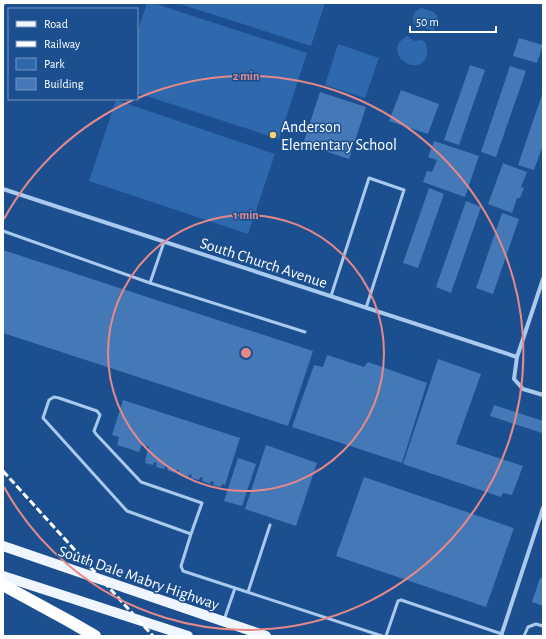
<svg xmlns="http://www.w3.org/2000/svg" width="546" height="639" font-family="'Alegreya Sans',sans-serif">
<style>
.green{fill:#2e69ad}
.building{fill:#4478b7}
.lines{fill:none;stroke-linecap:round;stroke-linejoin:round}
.service{stroke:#a9c9ee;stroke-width:3}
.minor{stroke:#a9c9ee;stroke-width:4}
.primary{stroke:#f0f6ff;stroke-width:10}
.motorway{stroke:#fff;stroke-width:12}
.rail{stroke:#fff;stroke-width:3;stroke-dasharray:7 3;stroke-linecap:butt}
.ring{fill:none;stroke:#e88989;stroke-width:2}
.poi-dot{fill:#ffd166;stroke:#1b4f8f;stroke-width:1.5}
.labels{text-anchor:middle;stroke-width:3;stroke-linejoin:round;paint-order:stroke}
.poi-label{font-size:16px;fill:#fff;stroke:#1b4f8f;text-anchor:start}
.street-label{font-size:16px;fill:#fff;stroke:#1b4f8f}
.centre{fill:#e88989;stroke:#1b4f8f;stroke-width:2}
.ring-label{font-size:12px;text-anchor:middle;font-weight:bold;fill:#e88989;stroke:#1b4f8f;stroke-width:3;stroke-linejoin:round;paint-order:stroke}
</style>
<rect width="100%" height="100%" fill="#1b4f8f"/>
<path class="green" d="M147,3h6l154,50 -28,86 -142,-46v-61z
M177,3h148l-14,43z
M421,8c7,2 19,4 16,13 -2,3 -2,6 -4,9l-6,-1 -3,-2c-11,1 -12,-4 -10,-14z
M407,36l8,5c1,0 6,-1 6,-1 10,1 9,28 -9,25 -3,0 -8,-3 -11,-6 -7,-10 -4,-17 6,-23z
M338,44l41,14 -14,40 -40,-13z
M116,100l159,54 -27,80 -159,-53z"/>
<path class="building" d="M519,38l24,7 -6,18 -24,-7z
M470,65l15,5 -26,75 -15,-5z
M510,66l16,5 -30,86 -15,-5z
M401,90l38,14 -11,30 -39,-13z
M320,92l46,15 -17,52 -46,-15z
M543,92v53l-9,25 -16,-5z
M434,141l45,15 -14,41 -42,-15 4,-11 5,1 5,-12 -9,-3z
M503,163l24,9 -6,15 3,1 -4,10h-3l-5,15 -24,-9z
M429,188l15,6 -26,74 -15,-5z
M466,201l15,6 -30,86 -15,-6z
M502,213l17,6 -26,75 -17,-6z
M3,250l310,101 -25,75 -285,-93z
M327,355l37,12 4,-5 59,21 -25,80 -110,-36 22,-62 9,2z
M438,359l43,15 -25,70 67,22 -11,29 -9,-2 -2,4 -98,-33z
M123,400l117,38 -15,47 -3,-1 -1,3 -8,-2 1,-3 -3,-1 -1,3 -8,-3 1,-3 -3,-1 -1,3 -8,-2 1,-3 -3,-1 -1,3 -10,-3 1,-4h-3l-1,3 -8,-3 1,-3 -3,-1 -1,3 -8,-2 1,-4 -3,-1 -1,3 -8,-2 1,-3h-1l4,-13 -7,-3 -3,8 -22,-7 2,-8 -7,-2z
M494,405l49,16 -1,12 -52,-17z
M266,445l51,18 -21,63 -51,-17z
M238,458l18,6 -14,42 -18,-5z
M364,477l150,51 -28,79 -150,-51z
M540,578l3,1v27l-11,-4z"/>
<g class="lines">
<path class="service" d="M3,231l147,52 14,-41
M150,283l155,49
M331,296l38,-118 35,12 -38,118
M191,534l11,-31 -61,-21 -45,-48 -2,-3 6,-16 -3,-4 -38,-13 -5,-1 -5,3 -6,18 84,93 64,23 -10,32 2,5 52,17 -11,32
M235,588l147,48
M248,592l22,-67
M386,636l12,-35 3,-1 101,34
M524,636l4,-9 8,-3 7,2"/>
<path class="minor" d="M3,4v-1
M3,189l514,168
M543,279l-26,78 -3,22 9,10 20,6
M501,636l42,-128"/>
<path class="primary" d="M3,546l263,90
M3,576l185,60"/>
<path class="motorway" d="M3,585l66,36 26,15"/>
<path class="rail" d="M3,471l150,165"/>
</g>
<g class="ring">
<circle cx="246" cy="353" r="138"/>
<path d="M4 219A277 277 0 0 1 133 100M138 98A277 277 0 1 1 4 487"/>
</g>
<circle class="poi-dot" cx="273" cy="135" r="4"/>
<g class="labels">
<g class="poi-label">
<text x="281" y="132">Anderson<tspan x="281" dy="18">Elementary School</tspan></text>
</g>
<g class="street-label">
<text transform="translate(264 262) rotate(18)" y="6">South Church Avenue</text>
<text transform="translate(139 577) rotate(19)" y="6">South Dale Mabry Highway</text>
</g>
</g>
<circle cx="246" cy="353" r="6" class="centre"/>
<g class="ring-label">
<text x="246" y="80">2 min</text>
<text x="246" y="219">1 min</text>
</g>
<rect width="546" height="639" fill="none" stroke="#ffffff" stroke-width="8"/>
<rect x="8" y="8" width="130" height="92" fill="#1b4f8f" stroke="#7695bc"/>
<rect x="16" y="21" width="20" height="6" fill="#f0f6ff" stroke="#7695bc"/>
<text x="44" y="28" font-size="12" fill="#ffffff">Road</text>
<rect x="16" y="41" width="20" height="6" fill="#ffffff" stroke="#7695bc"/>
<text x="44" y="48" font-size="12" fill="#ffffff">Railway</text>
<rect x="16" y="58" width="20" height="12" fill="#2e69ad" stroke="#7695bc"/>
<text x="44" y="68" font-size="12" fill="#ffffff">Park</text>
<rect x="16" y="78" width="20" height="12" fill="#4478b7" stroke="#7695bc"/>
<text x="44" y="88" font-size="12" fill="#ffffff">Building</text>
<path d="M410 26v6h86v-6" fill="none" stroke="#ffffff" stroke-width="2"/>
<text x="416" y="26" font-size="12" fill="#ffffff" stroke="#1b4f8f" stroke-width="3" paint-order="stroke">50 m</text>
</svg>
